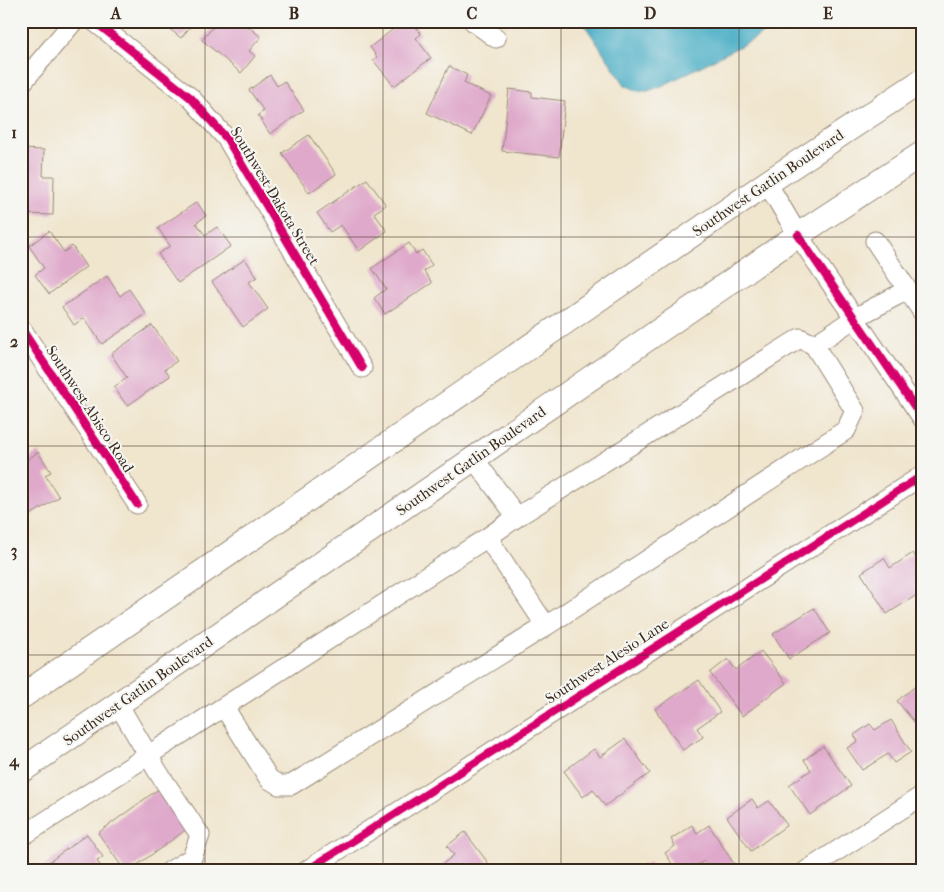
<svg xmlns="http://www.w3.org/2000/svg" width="944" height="892" font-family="'IM FELL French Canon',serif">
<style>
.water{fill:#45acc5;stroke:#406b72}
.building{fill:#dfa9cb}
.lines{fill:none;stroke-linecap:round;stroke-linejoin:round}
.minor-casing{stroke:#968876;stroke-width:21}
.major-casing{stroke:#968876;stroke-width:26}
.minor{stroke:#fff;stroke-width:19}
.major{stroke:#fff;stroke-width:24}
.cycleway-casing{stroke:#f6f6f2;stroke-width:11}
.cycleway{stroke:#d6006c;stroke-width:8}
.grid{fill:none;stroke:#3b2a1e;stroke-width:1;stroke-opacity:0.55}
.labels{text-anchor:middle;stroke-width:4;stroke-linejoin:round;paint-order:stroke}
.street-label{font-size:15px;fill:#3b2a1e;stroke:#f6f6f2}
.neatline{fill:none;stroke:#3b2a1e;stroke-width:2}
.grid-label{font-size:16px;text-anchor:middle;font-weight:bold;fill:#3b2a1e}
</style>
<rect width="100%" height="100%" fill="#f6f6f2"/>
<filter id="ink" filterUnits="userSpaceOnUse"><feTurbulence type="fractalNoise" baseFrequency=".02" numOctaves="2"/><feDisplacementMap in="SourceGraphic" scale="10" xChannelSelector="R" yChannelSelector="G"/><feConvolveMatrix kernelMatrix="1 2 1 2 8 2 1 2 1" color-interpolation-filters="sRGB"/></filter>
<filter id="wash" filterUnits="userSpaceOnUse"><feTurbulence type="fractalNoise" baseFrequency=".0096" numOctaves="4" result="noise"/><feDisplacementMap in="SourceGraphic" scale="20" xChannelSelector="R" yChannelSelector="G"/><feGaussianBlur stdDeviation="1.12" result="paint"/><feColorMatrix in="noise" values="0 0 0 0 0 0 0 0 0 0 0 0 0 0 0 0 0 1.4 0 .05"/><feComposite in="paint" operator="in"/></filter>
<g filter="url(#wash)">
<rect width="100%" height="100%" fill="#f0e5cd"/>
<path class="water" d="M582,21h196l-22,17 -92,47 -16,6h-10l-13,-6z"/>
<g id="blocks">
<path class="building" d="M160,21h35l-14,17z
M218,21h24l19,16 -12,14 6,5 -14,17 -39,-33z
M404,21h8l9,13 -5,4 15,20 -37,28 -21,-26 4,-3 -7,-10z
M449,66l18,9 -3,8 27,13 -19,39 -45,-22z
M270,75l7,11 7,-5 20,29 -34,24 -12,-19 6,-4 -15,-21z
M509,89l23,3v5l33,4 -6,56 -57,-6z
M309,135l27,39 -27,19 -27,-40z
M21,149l23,1 -1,26h11l-1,39 -32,-1z
M367,179l19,26 -12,8 13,18 -28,20 -18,-26 -11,7 -13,-19z
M197,202l9,14 -10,7 9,12 12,-8 14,19 -53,37 -20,-29 12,-8 -12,-18z
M49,231l15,21 8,-6 14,21 -37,27 -14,-19 9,-7 -15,-22z
M409,243l7,11 6,-4 10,15 -8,6 8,12 -47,31 -11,-16 12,-9 -14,-21z
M245,259l12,18 -8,5 19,27 -25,18 -31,-45z
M107,276l13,20 9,-7 17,25 -44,30 -18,-26 -10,7 -12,-18z
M152,325l25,36 -12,8 5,7 -43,30 -13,-19 13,-9 -16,-24z
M38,452l13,20 -6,3 14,22 -38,24v-57z
M913,553l10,15v23l-36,23 -26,-41 23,-15 6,10z
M814,608l16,25 -41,26 -16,-25z
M761,651l25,32 -44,33 -32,-43 18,-14 8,11z
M699,680l21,32 -23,16 6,9 -20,13 -28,-41z
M923,680v49l-2,1 -24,-29z
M891,720l20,32 -17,11 -6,-9 -26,16 -15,-22 11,-7 -4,-6 16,-11 5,6z
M625,739l25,34 -45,33 -12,-17 -10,8 -19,-26 30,-22 6,8z
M823,746l28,40 -41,29 -21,-30 22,-15 -7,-10z
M164,785l23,44 -58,42h-4l-27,-38z
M752,799l6,9 11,-7 18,24 -36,26 -24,-34z
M692,825l5,8 12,-8 25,39 -10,7h-13l-7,-10 -15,10h-12l-12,-18 10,-7 -4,-7z
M465,832l29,39h-60l20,-16 -7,-9z
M87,834l16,23 -6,4 7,10h-67z
M923,855v14l-7,-9z
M649,862l5,9h-17z"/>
</g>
</g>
<g filter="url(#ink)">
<use href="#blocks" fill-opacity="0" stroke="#968876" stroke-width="1"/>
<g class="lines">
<defs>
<path id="minor" d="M94,21l97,77 36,41 135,229
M473,21l23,17
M21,84l53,-63
M767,183l31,52 125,184
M875,241l48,72
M21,328l116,176
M814,345l41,-27 52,-28
M474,459l43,58 -29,20 7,12 51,77 300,-196 9,-19 -41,-66 -14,-7 -283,179
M118,704l40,68 42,63 -8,23 -22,13
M224,707l45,72 10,6h12l255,-159
M21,837l467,-300
M306,871l617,-396
M806,871l117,-76"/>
<path id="major" d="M21,697l746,-514 156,-103
M21,771l777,-536 125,-82"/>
</defs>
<use href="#minor" class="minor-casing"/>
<use href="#major" class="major-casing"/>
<use href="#minor" class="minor"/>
<use href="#major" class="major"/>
<defs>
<path id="cycleway" d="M94,21l97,77 36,41 135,229
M798,235l125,184
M21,328l116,176
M306,871l617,-396"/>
</defs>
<use href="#cycleway" class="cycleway-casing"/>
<use href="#cycleway" class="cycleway"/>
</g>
</g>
<path class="grid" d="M205,21v850M383,21v850M561,21v850M739,21v850M21,237h902M21,446h902M21,655h902"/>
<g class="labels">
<g class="street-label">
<text transform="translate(768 183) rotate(-34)" y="5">Southwest Gatlin Boulevard</text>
<text transform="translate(275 196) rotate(59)" y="5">Southwest Dakota Street</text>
<text transform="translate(90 409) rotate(57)" y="5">Southwest Abisco Road</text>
<text transform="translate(471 461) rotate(-35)" y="5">Southwest Gatlin Boulevard</text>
<text transform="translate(607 661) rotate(-33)" y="5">Southwest Alesio Lane</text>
<text transform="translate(138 691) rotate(-35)" y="5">Southwest Gatlin Boulevard</text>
</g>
</g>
<rect width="944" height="892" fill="none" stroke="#f6f6f2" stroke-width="55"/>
<rect x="28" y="28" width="888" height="836" class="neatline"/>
<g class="grid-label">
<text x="116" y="19">A</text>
<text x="294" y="19">B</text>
<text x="472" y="19">C</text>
<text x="650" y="19">D</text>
<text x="828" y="19">E</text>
<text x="14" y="138">1</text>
<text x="14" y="347">2</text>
<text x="14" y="556">3</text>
<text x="14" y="766">4</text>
</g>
</svg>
